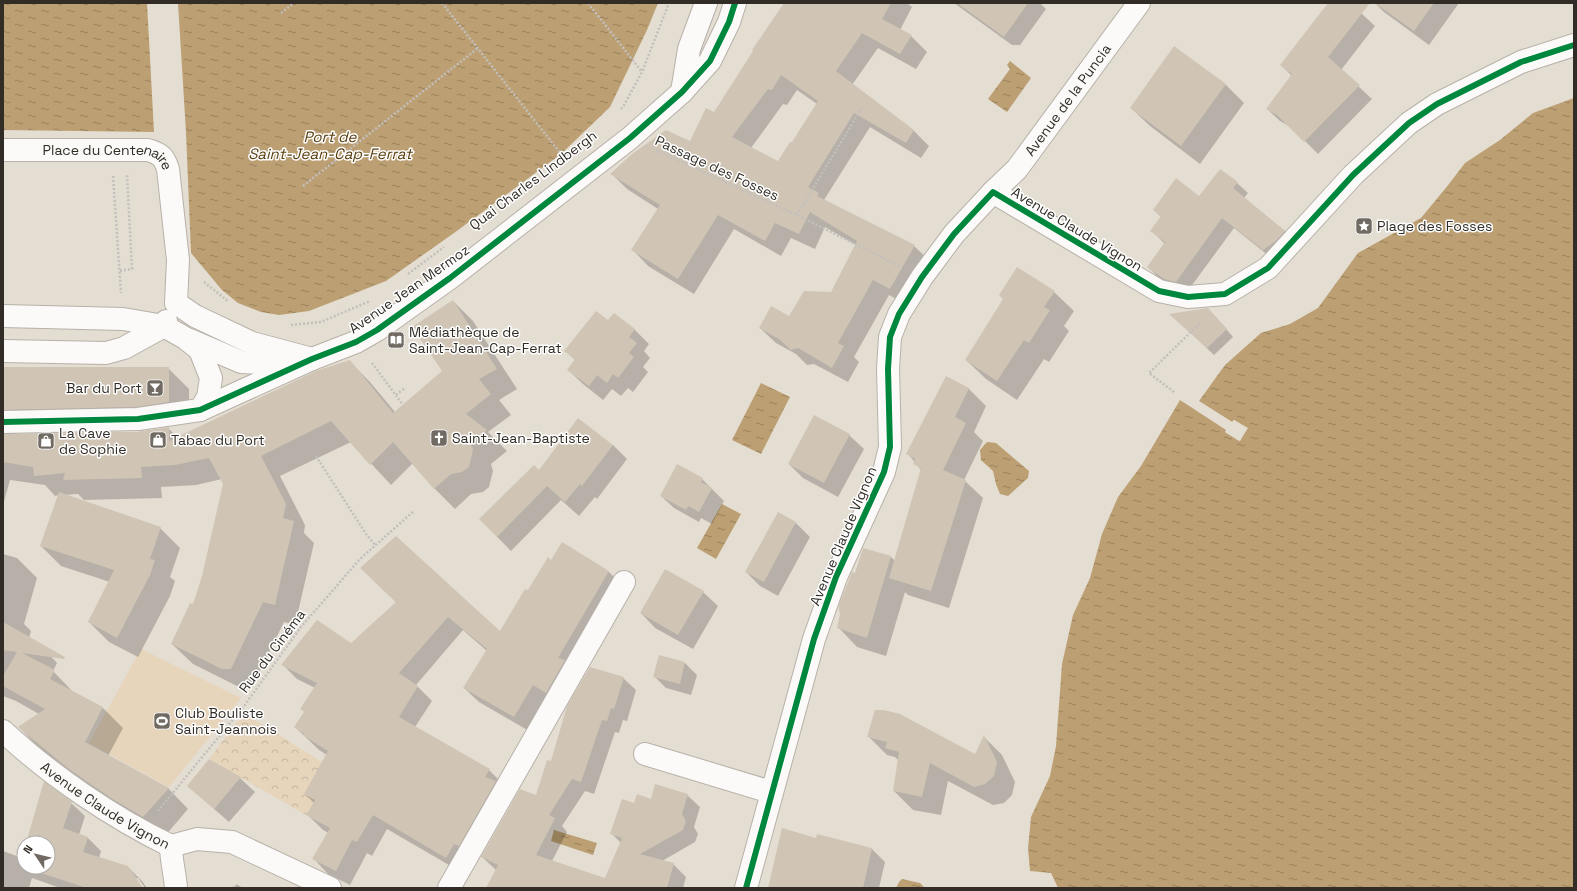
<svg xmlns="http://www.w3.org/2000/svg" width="1577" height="891" font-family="'Space Grotesk',sans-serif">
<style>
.park{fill:url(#park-crowns)}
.garden{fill:#e6d4bb}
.water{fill:url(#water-ripples)}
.pier{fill:#e4ddd2}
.shadow{fill:#0003;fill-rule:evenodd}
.building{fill:#d0c5b5;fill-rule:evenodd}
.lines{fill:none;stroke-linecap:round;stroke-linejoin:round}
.minor-casing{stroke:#b7b1a9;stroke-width:24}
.path{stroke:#c2bfbc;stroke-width:2.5;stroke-dasharray:2 2;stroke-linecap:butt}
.minor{stroke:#fbfaf8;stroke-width:22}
.cycleway-casing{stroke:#fff;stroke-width:8}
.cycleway{stroke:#00873e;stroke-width:6}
.labels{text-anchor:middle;stroke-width:3;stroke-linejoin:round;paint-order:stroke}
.street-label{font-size:14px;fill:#312c25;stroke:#fff}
.poi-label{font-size:14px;fill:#312c25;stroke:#fff;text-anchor:start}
.water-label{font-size:15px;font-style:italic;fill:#593e0e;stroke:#fff}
</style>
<defs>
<pattern id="park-crowns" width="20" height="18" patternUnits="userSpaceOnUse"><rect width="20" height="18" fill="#e6d4bb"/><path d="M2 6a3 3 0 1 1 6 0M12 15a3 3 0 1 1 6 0" fill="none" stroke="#c6b6a1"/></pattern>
<pattern id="water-ripples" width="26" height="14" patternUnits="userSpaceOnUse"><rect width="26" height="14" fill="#bc9f72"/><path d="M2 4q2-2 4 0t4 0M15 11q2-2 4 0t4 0" fill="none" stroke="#99825d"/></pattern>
</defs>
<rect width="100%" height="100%" fill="#e4ddd2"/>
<path class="park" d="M244,713l89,56 -9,15 -11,-6 -9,16 11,6 -9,15 -97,-56z"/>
<path class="garden" d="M141,649l100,49 -72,89 -80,-44z"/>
<path class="water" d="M3,3h144l7,129 -151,-2z
M178,3h480l-11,27 -37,77 -49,47 -107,79 -68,48 -77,30 -30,4 -18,-3 -23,-9 -16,-13 -31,-37 -5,-121z
M1010,61l21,17 -24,34 -19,-13 22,-30 -3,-4z
M1574,98v790h-516l-7,-15 -21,-2 -2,-23 3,-31 19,-41 6,-30 6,-82 11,-49 17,-37 12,-44 16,-37 23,-31 39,-66 47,30 -2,2 15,9 7,-12 -13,-9 -2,2 -33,-21 26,-36 36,-32 29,-9 28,-16 40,-55 63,-35 28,-34 16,-21 35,-23 33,-27z
M761,383l29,14 -29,57 -29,-14z
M987,442l9,1 33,28 -1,7 -20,18 -8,-2 -4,-10 -3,-13 -12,-11 -1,-10z
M722,504l19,10 -25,45 -19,-11z
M554,830l43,13 -4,12 -42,-14z
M902,879l18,4 5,5h-29l3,-6z"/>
<path class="pier" d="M1181,398l47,30v3l11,7 6,-9 -11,-7 -3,2 -33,-22 -1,-2 35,22 2,-2 14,8 -9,13 -14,-9 1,-2 -47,-31z"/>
<path class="shadow" d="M785,3h122l5,4 -12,23 11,6 16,16 -11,17 -38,-21 -26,37 62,46 15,15 -8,12 -51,-31 -46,73 90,46 16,15 -24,43 -17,-9 -35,62 5,5 -11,20 -34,-18 -7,1 -11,-11 -20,-11 -16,-15 30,-11 42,-24 24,-48 -31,-18 -10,22 -24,-11 -10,18 -47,-27 -40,65 -46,-28 -15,-16 25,-41 -31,-20 -15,-15 78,-31 25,-30zM797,90l20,14 -25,40 -14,18 -27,-14 32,-44 4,1z
M954,3h86l6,6 -26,36h-8z
M1330,3h20l25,23 -34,44 31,29 -54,55 -26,-26 -12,-7 -13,-12 25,-33 -11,-11z
M1375,3h84l-30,42 -45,-33z
M1175,48l51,37 18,18 -44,61 -50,-38 -19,-18z
M1237,183l11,10 -4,5 41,33 10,11 -21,18 -40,-32 -47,64 -11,-2 -17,-12 -11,-11 17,-23 -13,-13 9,-14 -7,-7 45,-12z
M1054,292l20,19 -10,15 5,5 -20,31 -5,-3 -27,41 -31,-21 -20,-19z
M453,301l20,20 44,68 -18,11 12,15 -23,17 19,19 -16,13 2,7 -4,16 -6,5 -12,2 -16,15 -21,-21 -21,-25 -22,22 -40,-43 -71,34 25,49 -1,8 10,10 -19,82 -11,-3 -33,67h-8l-50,-25 -21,-20 21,-39 10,-29 21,-92 -2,-5 -26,6 -35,2 1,11 -78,2 -6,-6 -14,1 96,33 20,20 -10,29 5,4 -5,15 -32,61 -29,-15 -20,-20 21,-40 -49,-16 -20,-20 18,-51 -4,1 -10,-11 -35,-5 -7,25v-137h165l21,21v33l-172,10 -4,3 125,-3 30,-4 10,10 172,-76 20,20 25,30 49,-40z
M614,314l21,16 14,14 -5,7 6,7 -7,9 5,5 -15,20 -5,-4 -7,8 -9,-7 -9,11 -20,-16 -15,-14 7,-10 -9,-9 42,-30z
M1215,316l18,21 -19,18 -36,-34z
M947,377l22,12 17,17 -12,26 9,9 -19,39 19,18 -34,110 -41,-13 -3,-3 -19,64 -29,-9 -19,-20 26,-78 27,8 4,4 27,-90 -14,-17z
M849,435l15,14 -26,48 -35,-19 -14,-14z
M613,445l14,14 -30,40 -2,-2 -16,19 -18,-16 -50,51 -31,-32 59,-48z
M702,479l22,22 -12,23 -11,-6 -2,4 -25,-14 -13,-12z
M796,523l14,14 -32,59 -18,-10 -14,-14z
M3,554l14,4 20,20 -13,46 7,7 -2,7 8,4 20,21 -4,8 21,22 29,15 20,20 -15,28 60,32 20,21 -24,28 -73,-48 -52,-41 -20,-21 20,-13 -23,-13 -13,-5z
M552,561l56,10 15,15 -94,145 -50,-29 -15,-14 23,-37 -24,-21 -47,55 16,16 -17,26 74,43 14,14 -42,88 -74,-43 -15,27 -5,-3 -17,32 -22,-11 -14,-15 14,-26 -6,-4 -14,-14 6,-12 -9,-9 22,-39 -8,-5 -24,-23 10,-15 10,-24 -18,-9 -14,-14 68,-20 46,-42 -21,-20 125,50 27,-42z
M703,592l15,14 -25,43 -38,-21 -14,-15z
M660,657l25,6 12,12 -6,20 -25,-7 -12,-12z
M623,678l13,12 -9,31 -4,-1 -4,13 -4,-1 -21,62 -9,-3 -23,35 5,6 -15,29 53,18 16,-36 -10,-10 24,-28 16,-5 36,-5 13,12 -6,20 4,7 -3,8 -33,19 11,3 13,13 -3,11h-196l9,-18 -14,-13 54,-61 15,-33z
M868,736l108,19 8,-18 18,18 13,27 -3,13 -8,8 -11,2 -45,-24 -7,34 -28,-5 -19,-19 5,-30 -4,-4 -8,-2z
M209,760l31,18 15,14 -26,30 -41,-36z
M71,803l14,13 -6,19 9,3 13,13 -2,7 29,9 14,14 5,7h-2l-7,-10h-3l7,10h-82l-28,-10 -3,10h-26v-37l19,7 2,-6v15h24v-24h-21z
M818,835l54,14 13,13 -6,26h-108l46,-49z
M236,884l7,4h-11l1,-2 2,1z"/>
<path class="building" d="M784,3h107l-9,16 30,16 -12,19 -38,-21 -26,38 78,59 -8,13 -52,-30 -46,74 11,6 -2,3 98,49 -25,44 -17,-9 -35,63 6,3 -12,22 -34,-20 -7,2 -12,-11 -20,-11 12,-22 18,10 15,-25 27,1 26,-51 -47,-29 -11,22 -24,-11 -10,18 -47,-26 -40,64 -47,-29 29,-45 -50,-31 22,-20 34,-24 24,11 16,-33 8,4 39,-61 -1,-1zM781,75l37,26 -26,41h-2l-12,19 -46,-24 36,-48 4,1z
M957,3h71l-24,34z
M1328,3h42l-42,54 32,28 -56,57 -27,-27 -11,-6 26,-35 -12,-9z
M1375,3h59l-20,28z
M1174,46l52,38 -45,62 -51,-38z
M1220,169l18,13 -5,6 52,43 -9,10 -13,9 -41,-32 -46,64 -12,-3 -17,-12 18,-25 -15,-11 11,-15 -8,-6 23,-32 23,18z
M1017,267l38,24 -11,16 6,3 -21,33 -5,-3 -27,41 -32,-21 38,-61 -4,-4z
M453,300l44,69 -18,10 12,15 -25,20 21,16 -16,14 2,6 -4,17 -7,5 -11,2 -17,15 -41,-47 -23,23 -39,-44 -70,35 25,48 -3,14 11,3 -19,84 -12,-3 -32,67h-9l-51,-25 19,-41 3,1 9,-28 21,-92 -14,-26 -34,7 -34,2 1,11 -79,2 2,-7 -31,3 -1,-9 -30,-5v-28l135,-2 31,-5v14l147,-70 34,-11 43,53 49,-42 -30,-44z
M1208,308l19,21 -20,19 -38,-34z
M596,311l12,9 6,-7 21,16 -6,8 8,6 -8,10 5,4 -16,21 -5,-4 -6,9 -10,-8 -8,11 -22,-16 8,-11 -11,-8z
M3,367h166v35l-32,5 -134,3z
M946,376l23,12 -14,29 11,6 -23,47 23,10 -35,111 -42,-13 32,-110 -8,-4 2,-5 -9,-5z
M814,415l36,19 -26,49 -36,-19z
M578,418l35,27 -31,41 -2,-2 -15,18 -18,-16 -50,51 -18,-18 55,-54 5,5z
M677,464l26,14 -2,4 11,6 -13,24 -11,-6 -2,4 -26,-14z
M59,492l102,35 -11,32 5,1 -5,15 -33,63 -29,-16 26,-52 -74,-24z
M778,512l18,10 -32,60 -19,-10z
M396,536l104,95 25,-42 3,1 20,-33 3,3 11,-18 47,29 -51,87 7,2 -19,33 -13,-8 -19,32 -51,-29 24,-39 -39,-32 -49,56 19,13 -19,31 91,52 -5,8 11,4 -37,65 -5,-2 -8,14 -73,-43 -16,27 -5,-2 -16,31 -24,-12 18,-31 -24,-13 9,-15 -11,-6 24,-43 -24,-15v-2l-10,-7 10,-15 -4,-3 17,-26 -36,-18 36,-45 34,23 45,-41 -36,-34z
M863,548l28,8 -24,82 -30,-10 3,-14 -1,-4v-5l13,-33 3,1z
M665,569l39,22 -26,44 -38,-22z
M3,622l62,35 -1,2 -42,-6 33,17 -5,9 53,28 -18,35 84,46 -26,29 -32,-19 -42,-29 -51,-42 27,-18 -42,-23v-10l14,-24 -14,-2z
M659,655l26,7 -5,22 -27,-7z
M590,667l34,10 -10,32 -3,-1 -4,13 -5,-1 -21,62 -9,-3 -23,36 6,3 -19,37 69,23 17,-40 -12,-4 12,-35 12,4 3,-9 14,5 4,-15 33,10 -6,20 4,7 -3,9 -43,24 34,9 -7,25h-181l12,-23 -17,-8 39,-68 16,6 11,-35 4,1 16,-55z
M875,710h9l16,4 75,40 9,-19 13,27 -3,14 -9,8 -11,3 -44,-24 -8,34 -29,-6 6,-39 -14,-4 2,-6 -20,-5z
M209,759l32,18 -27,32 -27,-23z
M44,781l28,21 -9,26 25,9 -5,15 45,14 15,22h-56l-68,-22 5,-18v19h24v-24h-22z
M782,828l34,10 1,-4 55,14 -9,40h-95z"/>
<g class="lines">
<defs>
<g id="minor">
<path d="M682,92l7,-43 17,-46"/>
<path id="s1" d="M3,150h145c13,4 16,7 20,19l10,91 -2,43 19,13 57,27 60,16"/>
<path id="s2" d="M993,192l24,-23 122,-166"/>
<path d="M3,316l120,3 41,7 2,-5"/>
<path d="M190,340l51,22 20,1 34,-3"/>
<path d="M3,351l103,2 18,-5 40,-22 21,12 15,12 11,28 -3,19 -8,13"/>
<path d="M3,422l135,-3 62,-9 112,-51 44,-17 21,-12 73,-52 180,-140 52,-46 28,-31 19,-39 6,-19"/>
<path id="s3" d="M3,731c47,44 110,87 168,115l26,-7 35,3 98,46"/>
<path d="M645,754l126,38"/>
<path d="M171,846c0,14 4,28 5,42"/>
<path d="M449,888l175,-306"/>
<path d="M746,888l68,-249 22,-62 48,-105 6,-25 -2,-78 2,-32 9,-23 23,-37 32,-43 39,-42 166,99 29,6 37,-3 43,-26 85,-93 56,-52 28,-19 84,-42 53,-17"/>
</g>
</defs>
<use href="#minor" class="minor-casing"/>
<path class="path" d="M442,3l119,151
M588,3l54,69
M281,13l13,-10
M621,109l3,-4 18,-33 27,-69
M656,150l147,68 96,48
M113,176l8,117
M303,186l175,-138
M797,215l66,-109
M120,271l12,-2 -5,-94
M408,274l36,-27
M204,282l24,19
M291,325l30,-3 49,-21
M372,363l31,42
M1174,392l-25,-19 51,-50
M396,395l9,-7
M316,456l50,78 10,12
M158,811l86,-105 57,-79 59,-68 54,-48"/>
<use href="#minor" class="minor"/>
<defs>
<path id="cycleway" d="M3,422l135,-3 62,-9 112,-51 44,-17 21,-12 73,-52 180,-140 52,-46 28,-31 19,-39 6,-19
M746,888l68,-249 22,-62 48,-105 6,-25 -2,-78 2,-32 9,-23 23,-37 32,-43 39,-42 166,99 29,6 37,-3 43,-26 85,-93 56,-52 28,-19 84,-42 53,-17"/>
</defs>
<use href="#cycleway" class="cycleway-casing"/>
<use href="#cycleway" class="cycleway"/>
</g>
<defs>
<symbol id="sight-square" viewBox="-11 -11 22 22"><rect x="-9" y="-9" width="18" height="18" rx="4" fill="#706a62" stroke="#fff"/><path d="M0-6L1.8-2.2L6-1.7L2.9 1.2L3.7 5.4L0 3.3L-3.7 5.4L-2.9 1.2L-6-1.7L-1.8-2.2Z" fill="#fff"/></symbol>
<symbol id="library-square" viewBox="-11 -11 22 22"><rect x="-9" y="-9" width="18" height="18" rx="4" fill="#706a62" stroke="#fff"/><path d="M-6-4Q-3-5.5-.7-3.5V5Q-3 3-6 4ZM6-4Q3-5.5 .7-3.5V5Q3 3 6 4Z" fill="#fff"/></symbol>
<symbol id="bar-square" viewBox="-11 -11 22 22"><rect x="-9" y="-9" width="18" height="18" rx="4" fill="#706a62" stroke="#fff"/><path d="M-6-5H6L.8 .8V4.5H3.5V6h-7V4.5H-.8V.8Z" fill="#fff"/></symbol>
<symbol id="church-square" viewBox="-11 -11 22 22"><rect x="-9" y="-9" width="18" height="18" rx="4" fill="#706a62" stroke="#fff"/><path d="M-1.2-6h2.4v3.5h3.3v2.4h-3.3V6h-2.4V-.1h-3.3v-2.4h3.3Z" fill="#fff"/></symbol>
<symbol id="shop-square" viewBox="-11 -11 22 22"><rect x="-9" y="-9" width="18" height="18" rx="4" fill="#706a62" stroke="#fff"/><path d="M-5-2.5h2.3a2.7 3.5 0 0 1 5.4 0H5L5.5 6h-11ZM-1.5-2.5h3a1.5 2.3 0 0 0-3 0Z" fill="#fff"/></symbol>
<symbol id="stadium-square" viewBox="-11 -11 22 22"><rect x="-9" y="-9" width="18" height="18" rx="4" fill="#706a62" stroke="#fff"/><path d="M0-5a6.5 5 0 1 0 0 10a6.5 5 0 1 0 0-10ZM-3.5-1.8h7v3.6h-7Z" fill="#fff"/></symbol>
</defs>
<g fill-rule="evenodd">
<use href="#sight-square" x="1354" y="216" width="20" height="20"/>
<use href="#library-square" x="386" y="330" width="20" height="20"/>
<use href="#bar-square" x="145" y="378" width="20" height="20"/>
<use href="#church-square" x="429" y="428" width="20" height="20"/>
<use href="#shop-square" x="148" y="430" width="20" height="20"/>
<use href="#shop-square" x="36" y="431" width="20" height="20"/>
<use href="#stadium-square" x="152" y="711" width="20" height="20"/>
</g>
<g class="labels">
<g class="street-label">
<text dy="5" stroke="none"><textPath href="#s2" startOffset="119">Avenue de la Puncia</textPath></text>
<text dy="5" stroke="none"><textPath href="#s1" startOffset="107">Place du Centenaire</textPath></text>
<text transform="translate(717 168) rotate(25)" y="5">Passage des Fosses</text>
<text transform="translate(533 180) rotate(-37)" y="5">Quai Charles Lindbergh</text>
<text transform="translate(1077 229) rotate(31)" y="5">Avenue Claude Vignon</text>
<text transform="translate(409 289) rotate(-35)" y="5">Avenue Jean Mermoz</text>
<text transform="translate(843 536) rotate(-67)" y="5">Avenue Claude Vignon</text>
<text transform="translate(272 651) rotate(-53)" y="5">Rue du Cinéma</text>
<text dy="5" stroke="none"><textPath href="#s3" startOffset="127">Avenue Claude Vignon</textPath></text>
</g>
<g class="poi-label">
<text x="1377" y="231">Plage des Fosses</text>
<text x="409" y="337">Médiathèque de<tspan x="409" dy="16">Saint-Jean-Cap-Ferrat</tspan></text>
<text x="142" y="393" text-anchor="end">Bar du Port</text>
<text x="59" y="438">La Cave<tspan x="59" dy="16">de Sophie</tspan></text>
<text x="452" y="443">Saint-Jean-Baptiste</text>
<text x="171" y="445">Tabac du Port</text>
<text x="175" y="718">Club Bouliste<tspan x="175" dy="16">Saint-Jeannois</tspan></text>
</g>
<g class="water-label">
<text x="330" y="142">Port de<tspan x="330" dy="17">Saint-Jean-Cap-Ferrat</tspan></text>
</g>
</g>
<rect width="1577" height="891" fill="none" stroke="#312c25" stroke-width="8"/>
<g transform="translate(36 855) rotate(305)"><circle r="19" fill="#ffffff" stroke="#adaba8"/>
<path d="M0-3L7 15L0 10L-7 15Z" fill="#706a62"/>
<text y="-6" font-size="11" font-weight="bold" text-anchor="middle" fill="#312c25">N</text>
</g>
</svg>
